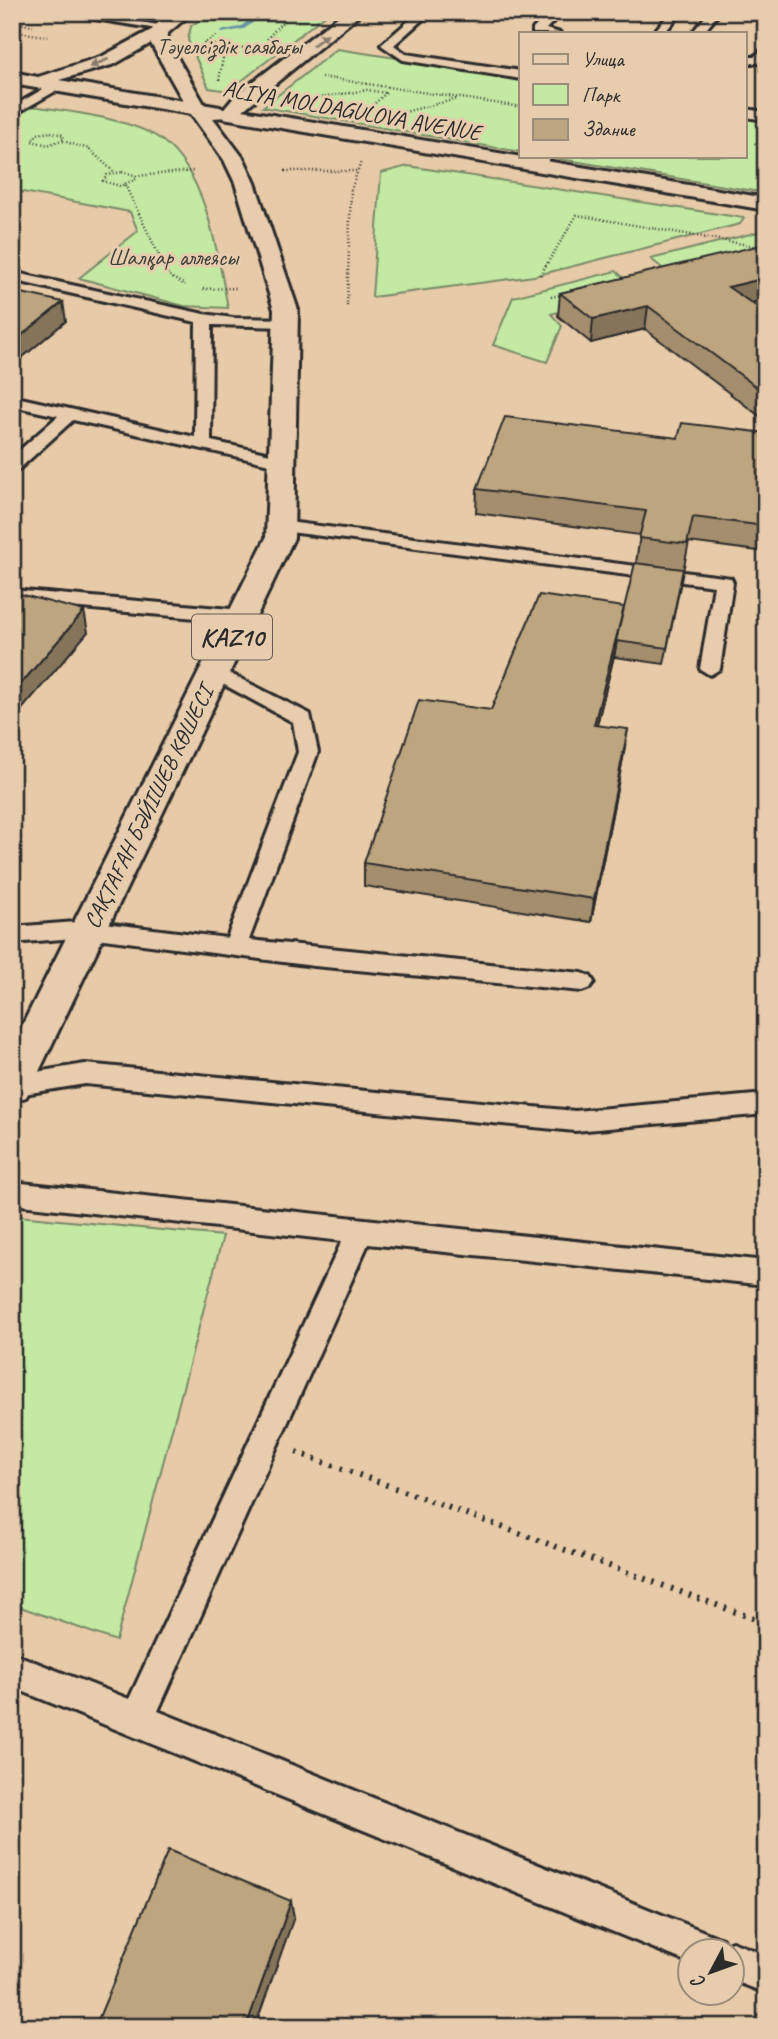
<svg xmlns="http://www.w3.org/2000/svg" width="778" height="2039" font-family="Caveat,sans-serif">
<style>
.green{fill:#c4e9a3;stroke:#788a67;stroke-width:2}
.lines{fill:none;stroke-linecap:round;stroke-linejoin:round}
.stream{fill:#6794a1;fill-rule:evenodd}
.lane-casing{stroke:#2b2b2b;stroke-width:6}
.secondary-casing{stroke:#2b2b2b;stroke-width:6}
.primary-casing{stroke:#2b2b2b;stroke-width:6}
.path-far1{stroke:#2b2b2b;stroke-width:2.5;stroke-dasharray:1 2.5;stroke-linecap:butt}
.path{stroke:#2b2b2b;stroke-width:6;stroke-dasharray:2.5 7;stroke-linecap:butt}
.lane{fill:#e7ccae;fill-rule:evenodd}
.secondary{fill:#e7ccae;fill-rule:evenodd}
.primary{fill:#e7ccae;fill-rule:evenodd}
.wall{fill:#a38e6e;stroke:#2b2b2b;stroke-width:2}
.shaded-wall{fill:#84745a;stroke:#2b2b2b;stroke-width:2}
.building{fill:#bda580;stroke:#2b2b2b;stroke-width:2}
.oneway{fill:#897c6c}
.labels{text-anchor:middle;stroke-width:6;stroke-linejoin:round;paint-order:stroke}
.far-park-label{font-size:23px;fill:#3a3e37;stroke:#e7ccae}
.far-street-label{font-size:23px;fill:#2b2b2b;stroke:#e7ccae}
.shield{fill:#e7ccae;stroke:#635b52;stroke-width:2}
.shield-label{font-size:26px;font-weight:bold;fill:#2b2b2b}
</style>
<rect width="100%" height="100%" fill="#e7caa7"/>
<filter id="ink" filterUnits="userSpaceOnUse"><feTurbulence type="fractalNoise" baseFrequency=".0143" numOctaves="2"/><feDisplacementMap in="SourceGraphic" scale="14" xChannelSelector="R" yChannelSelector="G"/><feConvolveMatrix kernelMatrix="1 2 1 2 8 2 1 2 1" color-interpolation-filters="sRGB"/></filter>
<g filter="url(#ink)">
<path class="green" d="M211,12h118l-100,79 -20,-3 -21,-48 3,-14z
M337,49l184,28v75l-258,-45z
M12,103c40,7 120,13 151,38 45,35 55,116 65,167l-44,-2 -105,-28 59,-47 -8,-19 -118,-22z
M745,112l21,3v78l-223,-37h202z
M408,166l336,52 -4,6 -206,52 -162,21 9,-124z
M766,230v29l-89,21 -26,-21z
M616,271l21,19 -86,24 11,12 -15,36 -54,-17 20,-48z
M18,1216l205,20 -107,405 -104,-37v-375z"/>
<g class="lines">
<path class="stream" d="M260,12h7l-23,17 -22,4 -3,-2 21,-4z"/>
<defs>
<path id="lane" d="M51,12h31l88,15 -6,3z
M419,12h12l-37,33 12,9 115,17v8l-118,-19 -22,-15z
M550,12h12l-16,17 14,4h-27v-4z
M671,12h11l-18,21h-11z
M709,12h11l-17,21h-11z
M742,12h24v6l-23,-4z
M766,46v11l-5,6h-16v-6h9z
M57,81l4,1v6l-49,28v-9z
M745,109l21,3v8l-21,-3z
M539,156h13l-11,13h-10l-2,-3z
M12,272l192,42 29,4 60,1v6l-5,2 -76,-2 -1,116 78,17 3,4 -3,4 -6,1 -210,-47 -55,50 -6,1v-14l46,-41 -46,-10v-10l183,41 1,-115 -184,-42z
M280,521l451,57 2,4 -13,87 -10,6 -10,-6 14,-83 -440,-56 -3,-4z
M12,590l230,20 10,6 -10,6 -230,-20z
M215,666l95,48 8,38 -69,188 333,33 8,3 4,6 -4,6 -8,3 -268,-25 -226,-29 -76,6v-16l76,-6 139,17 71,-186 -5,-30 -85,-46 -3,-4 3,-4z
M85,1064l490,47 191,-17v20l-191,17 -490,-47 -73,12v-20z
M12,1182l754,79v24l-398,-41 -210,467 564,228 3,6 7,-3 34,13v38l-34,-13v-28h-42v11l-678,-276v-34l117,46 213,-458 -330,-37z"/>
<path id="secondary" d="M173,12h20l-25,21 -1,7 40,69 -3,4h-14l-41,-73 4,-13z
M344,12h19l-120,98 523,88v12l-543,-92 -3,-4 16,-19z"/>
<path id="primary" d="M159,26l9,5 -3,4 -50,29 -56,16 161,27 10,6 -3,4 -14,1 31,41 11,24 43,127 -4,228 -262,548 -6,11 -14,5v-56l254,-508 8,-228 -39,-127 -11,-23 -33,-46 -179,-30v-12l26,5 65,-21z"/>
</defs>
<use href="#lane" class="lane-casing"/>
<use href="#secondary" class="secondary-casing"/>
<use href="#primary" class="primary-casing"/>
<path class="path-far1" d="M12,22l21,4
M12,31l38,6
M216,36l-12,8 51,5
M267,39l24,-27
M321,77l200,30
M219,80l6,-33
M318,98l49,-8 19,3
M370,108l16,-15
M404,112l53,-13
M51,132l12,3 1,4 -16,6 -16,-4 5,-7z
M63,141l26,8 25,23
M755,143l11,12
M285,171h72
M122,172l13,3 1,4 -16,7 -17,-5 4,-6z
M136,176l58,-5
M125,185l44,91 16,9
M540,275l37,-60 183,32
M203,289l35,-1
M551,297l13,-3
M766,304l-12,3 12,8
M347,306l4,-116 10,-28"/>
<path class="path" d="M296,1452l470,171"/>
<use href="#lane" class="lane"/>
<use href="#secondary" class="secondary"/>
<use href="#primary" class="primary"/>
</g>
<path class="wall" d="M766,245v54l-15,4 15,10v108l-121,-92 -54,14 -33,-27 2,-23z
M766,433v119l-77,-10 -25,122 -50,-7 1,-5 -18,73 27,28 -33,169 -227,-36v-23l127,-153 132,-96 13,-51 4,-28 -164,-22 1,-24 201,-51z"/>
<path class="shaded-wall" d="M766,278v21l-42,11 4,-23z
M63,302l3,19 -54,45v-23z
M648,306l-3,23 -54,14 2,-24z
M624,607l-9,45 -24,96 3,-23z
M84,611l4,21 -76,89v-27z
M628,729l-4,24 -33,169 3,-23z
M291,1901l3,16 -39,110h-9z"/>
<path class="building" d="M765,244l1,1v33l-38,9 38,26v81l-118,-88 -55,13 -33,-26z
M12,291l51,11 -51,41z
M505,417l173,21 4,-15 84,10v93l-73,-9 -6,27 -48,-6 7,-27 -169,-22z
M635,563l48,6 -16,79 -51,-7z
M12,592l72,19 -72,83z
M539,595l85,12 -30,118 34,4 -34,170 -230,-36 55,-163 72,10z
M168,1850l123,51 -45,126h-151z"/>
<defs><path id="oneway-solid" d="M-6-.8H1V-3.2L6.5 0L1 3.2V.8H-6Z" transform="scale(1.75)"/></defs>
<g class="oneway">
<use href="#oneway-solid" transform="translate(320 40) rotate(-38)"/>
<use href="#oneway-solid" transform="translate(99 63) rotate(158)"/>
</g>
</g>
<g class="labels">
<g class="far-park-label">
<text x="229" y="54">Тәуелсіздік саябағы</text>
<text x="173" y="265">Шалқар аллеясы</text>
</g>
<g class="far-street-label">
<text transform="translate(352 110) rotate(10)" y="8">ALIYA MOLDAGULOVA AVENUE</text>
<text transform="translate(148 807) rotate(-64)" y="8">САҚТАҒАН БӘЙІШЕВ КӨШЕСІ</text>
</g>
<rect class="shield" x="192" y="614.5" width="80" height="45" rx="5"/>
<g class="shield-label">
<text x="232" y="646">KAZ10</text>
</g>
</g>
<rect width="778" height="2039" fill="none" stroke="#e7ccae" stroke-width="42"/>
<rect x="21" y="21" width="736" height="1997" fill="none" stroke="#2b2b2b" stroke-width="2.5" filter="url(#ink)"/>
<rect x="519" y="32" width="228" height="126" fill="#e7ccae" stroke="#9c8c7a" stroke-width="2"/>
<rect x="533" y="54" width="35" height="10" fill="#e7ccae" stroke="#9c8c7a" stroke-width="2"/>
<text x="582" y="66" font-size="21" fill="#2b2b2b">Улица</text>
<rect x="533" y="84" width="35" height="21" fill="#c4e9a3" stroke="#9c8c7a" stroke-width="2"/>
<text x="582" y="102" font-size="21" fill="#2b2b2b">Парк</text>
<rect x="533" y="119" width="35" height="21" fill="#bda580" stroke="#9c8c7a" stroke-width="2"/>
<text x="582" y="136" font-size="21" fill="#2b2b2b">Здание</text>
<g transform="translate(711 1972) rotate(229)"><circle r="33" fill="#e7ccae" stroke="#9c8c7a" stroke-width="2"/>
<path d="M0-5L12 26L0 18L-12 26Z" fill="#2b2b2b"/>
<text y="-10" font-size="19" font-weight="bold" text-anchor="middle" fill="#2b2b2b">С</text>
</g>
</svg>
